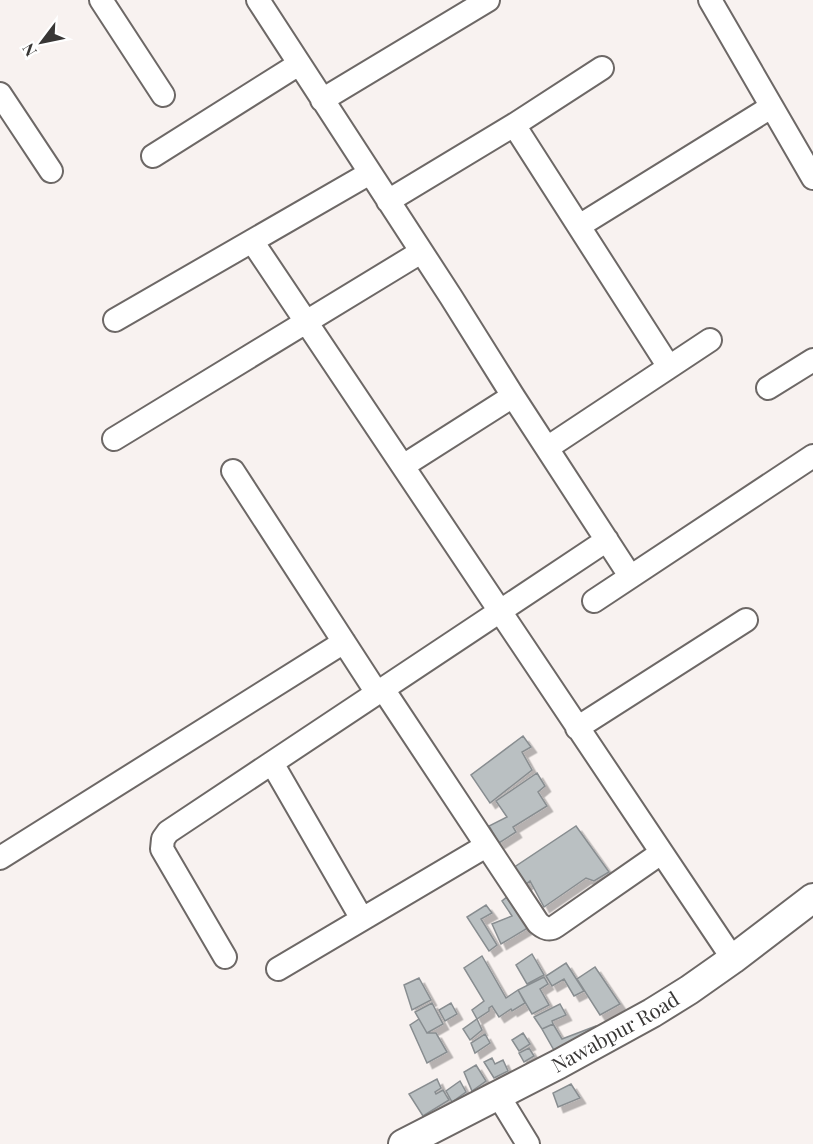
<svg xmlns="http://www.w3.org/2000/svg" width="813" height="1144" font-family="'Playfair Display',serif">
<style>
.building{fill:#bac0c2;stroke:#888d90;stroke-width:1.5;filter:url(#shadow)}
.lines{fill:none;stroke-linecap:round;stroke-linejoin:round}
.minor-casing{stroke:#6d6866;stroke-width:26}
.tertiary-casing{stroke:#6d6866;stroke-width:32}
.minor{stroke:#fff;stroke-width:22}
.tertiary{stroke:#fff;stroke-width:28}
.labels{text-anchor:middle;stroke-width:5;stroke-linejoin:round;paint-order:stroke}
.street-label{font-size:20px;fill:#383635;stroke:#fff}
</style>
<defs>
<filter id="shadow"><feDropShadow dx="5.5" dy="5.5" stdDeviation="0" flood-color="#0004"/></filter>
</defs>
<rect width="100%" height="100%" fill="#f8f2f0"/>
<path class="building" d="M523,736l8,11 -9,5 10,18 -42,33 -19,-28z
M537,773l8,13 -7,6 9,14 -34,21 3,5 -17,11 -10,-17 18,-9 -11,-16z
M576,826l33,46 -15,9 -8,-3 -42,29 -14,-26 -6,5 -11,-18z
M507,897l2,4 5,-2 17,27 -30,18 -9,-20 20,-8 -10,-15z
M486,905l6,8 -11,6 16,26 -8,6 -22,-34z
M532,954l12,21 -17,9 -11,-19z
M482,956l24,42 12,-8 7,13 -13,8 -1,-2 -12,8 -7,-11 -3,2v3l-12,8 -5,-9 12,-9 -20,-33z
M566,963l18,28 -10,5 -10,-17 -12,7 -6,-10z
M595,967l25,37 -20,11 -23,-36z
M544,977l4,7 -8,5 9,16 -17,9 -14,-24z
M419,978l12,22 -19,10 -8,-25z
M432,1003l11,21 -16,9 -12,-21z
M451,1003l6,11 -12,7 -6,-11z
M560,1004l6,11 -14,6 1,3 -11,5 -8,-12z
M419,1019l8,14h9l11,19 -20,11 -17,-38z
M477,1019l5,11 -12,10 -7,-11z
M553,1024l9,15 34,-13 1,2 -42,24 -13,-23z
M523,1033l7,11 -11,7 -7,-11z
M485,1034l5,9 -15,10 -4,-10z
M529,1048l5,8 -10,6 -5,-9z
M492,1058l3,6 8,-4 5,11 -14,7 -10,-16z
M476,1065l10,16 -14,10 -8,-19z
M437,1079l4,9 -6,4 1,2 7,-4 6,10 -26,16 -14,-22z
M460,1081l6,11 -14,10 -6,-11z
M571,1084l9,14 -22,9 -5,-14z"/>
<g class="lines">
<defs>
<path id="minor" d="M101,0l62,95
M258,0l193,297 62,99 117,180
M710,0l103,178
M0,94l51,77
M322,100l166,-100
M514,125l155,242
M153,156l146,-92
M388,201l126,-76 88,-57
M579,226l192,-119
M252,241l481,718
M115,320l255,-147
M768,388l45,-28
M114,439l307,-187
M547,448l163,-108
M403,466l110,-70
M233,471l144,222
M594,601l219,-145
M383,689l155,234c6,5 11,8 18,3l105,-73
M577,728l169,-108
M272,763l90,156
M0,858l344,-216
M225,957l-63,-108 1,-10 5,-7 439,-292
M278,969l208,-123
M498,1095l30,49"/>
<g id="tertiary">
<path id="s1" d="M403,1144l156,-80 93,-51 37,-23 44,-31 80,-61"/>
</g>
</defs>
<use href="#minor" class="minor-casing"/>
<use href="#tertiary" class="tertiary-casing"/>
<use href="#minor" class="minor"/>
<use href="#tertiary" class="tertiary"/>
</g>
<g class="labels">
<g class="street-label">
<text dy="7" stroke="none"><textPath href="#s1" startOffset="240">Nawabpur Road</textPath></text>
</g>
</g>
<g transform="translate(42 42) rotate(238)" stroke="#ffffff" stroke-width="4.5" paint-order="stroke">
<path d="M0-4.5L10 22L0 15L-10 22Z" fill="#383635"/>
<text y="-9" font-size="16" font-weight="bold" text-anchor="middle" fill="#383635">N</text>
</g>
</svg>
